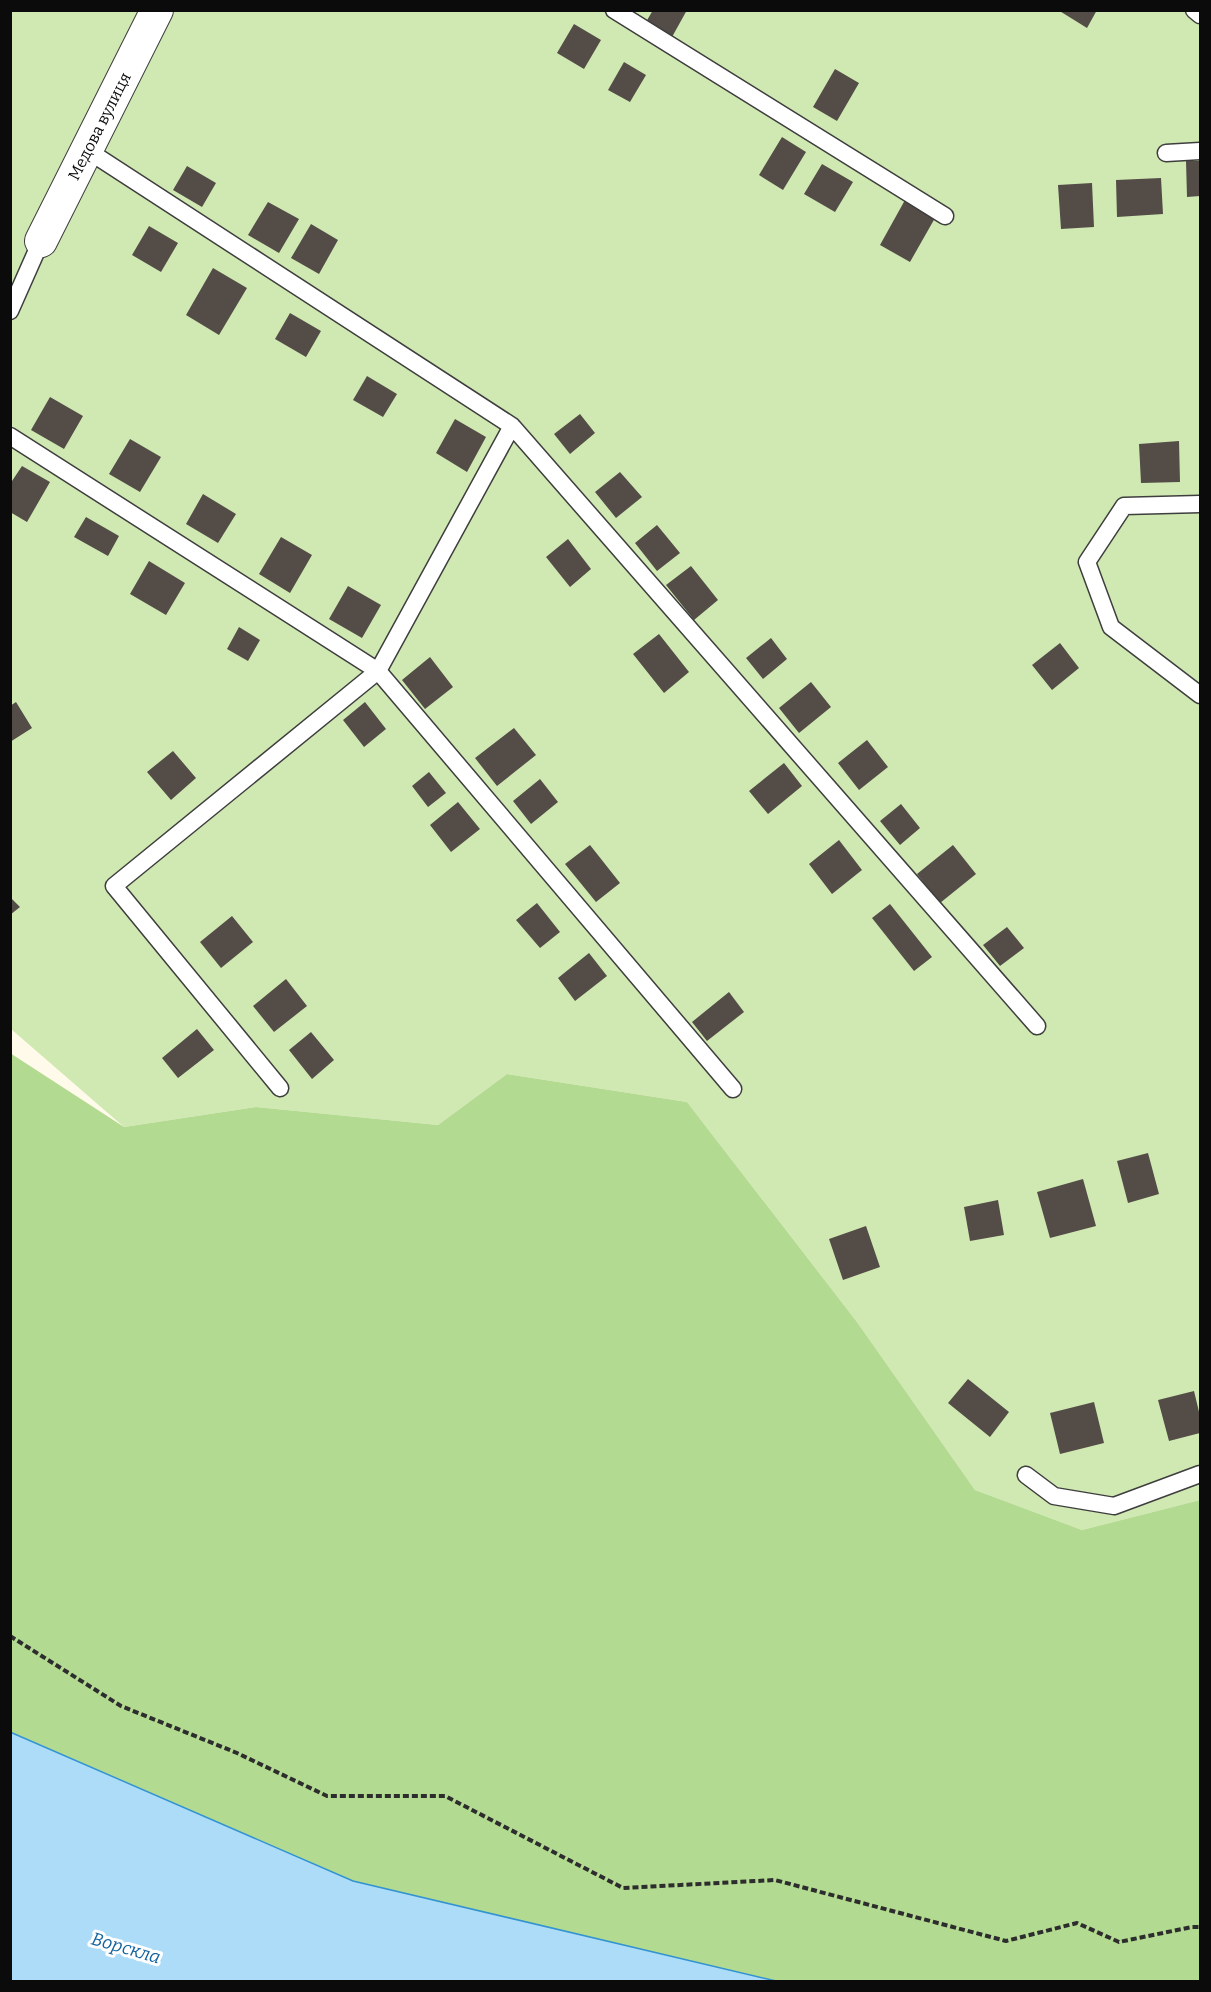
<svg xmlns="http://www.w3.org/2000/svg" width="1211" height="1992" font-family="Bitter,serif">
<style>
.green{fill:#d0e9b2}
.forest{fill:#b3da91}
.water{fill:#acdcf7;stroke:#3293d0;stroke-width:1.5}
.building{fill:#544c47}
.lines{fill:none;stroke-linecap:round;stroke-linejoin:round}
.lane-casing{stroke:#3e3e3e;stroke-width:19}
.street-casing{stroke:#3e3e3e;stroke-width:34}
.path{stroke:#2d2d2d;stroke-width:4;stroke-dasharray:6 3;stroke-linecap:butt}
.lane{stroke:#fff;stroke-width:16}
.street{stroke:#fff;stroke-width:32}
.labels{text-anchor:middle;stroke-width:6;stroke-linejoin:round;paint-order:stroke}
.street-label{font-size:16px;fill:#0b0b0b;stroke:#fff}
.water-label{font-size:18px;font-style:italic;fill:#13639e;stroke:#fff}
</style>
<rect width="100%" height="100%" fill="#fffae9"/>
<path class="green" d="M11,11h1189v1489l-118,30 -107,-40 -118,-168 -170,-220 -180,-28 -69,51 -182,-18 -132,20 -113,-98z"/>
<path class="forest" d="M10,1053l114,74 132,-20 182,18 69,-51 180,28 170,220 118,168 107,40 118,-30v481h-424l-423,-100 -342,-149z"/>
<path class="water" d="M10,1732l343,149 423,100h-765z"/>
<path class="building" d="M653,10h34l-15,27 -26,-15z
M1058,10h39l-10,18z
M574,24l27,16 -17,29 -27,-16z
M624,62l22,13 -16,27 -22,-12z
M835,69l24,14 -22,38 -24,-14z
M782,137l24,15 -23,38 -24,-15z
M1186,161h14v35l-13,1z
M822,164l31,18 -18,30 -31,-18z
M187,166l29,17 -14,24 -29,-17z
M1161,178l2,36 -46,3 -1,-37z
M1092,183l2,44 -33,2 -3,-44z
M905,200l30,18 -25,44 -30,-17z
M268,202l31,17 -20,34 -31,-18z
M311,224l27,16 -19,34 -28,-16z
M149,226l29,17 -17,29 -29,-17z
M213,268l34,20 -28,47 -33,-20z
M290,313l31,18 -15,26 -31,-18z
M367,376l30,18 -14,23 -30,-17z
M50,397l33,19 -19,33 -33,-19z
M580,414l15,19 -25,21 -16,-20z
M455,419l31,18 -19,35 -31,-19z
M130,439l31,18 -21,35 -31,-18z
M1179,441l1,41 -39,1 -2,-39z
M22,466l28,16 -23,40 -17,-10v-28z
M620,472l22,25 -26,21 -21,-26z
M203,494l33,20 -18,29 -32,-19z
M86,517l33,19 -11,20 -34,-19z
M657,525l23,28 -23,18 -22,-28z
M281,537l31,18 -22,38 -31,-19z
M568,539l23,30 -21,18 -24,-30z
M149,561l36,22 -19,32 -36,-21z
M691,566l27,34 -24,20 -28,-35z
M348,586l33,19 -19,33 -33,-19z
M239,627l21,13 -12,21 -21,-12z
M659,634l30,38 -25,21 -31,-39z
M771,638l16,21 -24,20 -17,-21z
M1060,643l19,25 -27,22 -20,-25z
M430,657l23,30 -28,22 -23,-29z
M811,682l20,25 -32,26 -20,-25z
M16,702l16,26 -22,14v-36z
M365,702l21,27 -22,18 -21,-27z
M514,728l22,27 -39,31 -22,-28z
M867,740l21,27 -29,23 -21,-27z
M173,751l23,27 -25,22 -24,-28z
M784,763l18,23 -34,28 -19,-23z
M429,772l17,21 -18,14 -16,-21z
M540,779l18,23 -27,22 -18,-23z
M458,802l22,27 -29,23 -21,-27z
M901,804l19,24 -20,17 -20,-24z
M839,840l23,30 -30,24 -23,-30z
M590,845l30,38 -24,19 -31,-38z
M953,845l23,29 -36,29 -23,-29z
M10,897l10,10 -10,8z
M537,903l23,29 -20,16 -24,-28z
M890,904l42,53 -18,14 -42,-53z
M232,916l21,26 -32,26 -21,-26z
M1007,927l17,21 -24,18 -17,-21z
M589,953l18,23 -32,25 -17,-23z
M286,979l21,27 -33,26 -21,-26z
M729,992l15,20 -37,29 -15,-19z
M197,1029l17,21 -36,28 -16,-20z
M311,1032l23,28 -22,19 -23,-29z
M1148,1153l11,41 -31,9 -11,-42z
M1083,1179l13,47 -46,12 -13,-46z
M998,1200l6,35 -34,6 -6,-34z
M866,1226l14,41 -37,13 -14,-41z
M968,1379l41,33 -19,25 -42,-34z
M1194,1391l6,25v17l-31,8 -11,-41z
M1094,1402l10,41 -44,11 -10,-41z"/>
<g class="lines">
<defs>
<path id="lane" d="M614,10l331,206
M1194,10l6,5
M87,150l425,276 525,600
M1166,153l34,-2
M10,311l31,-70
M10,436l368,235 355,418
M1200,504l-76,2 -37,56 24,65 89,68
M280,1088l-166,-202 264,-215 134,-245
M1026,1475l28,21 60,10 86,-32"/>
<path id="street" d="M41,241l116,-231"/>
</defs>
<use href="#lane" class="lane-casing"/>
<use href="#street" class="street-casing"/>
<path class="path" d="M10,1636l111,70 116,47 90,43h118l178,92 152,-8 231,61 71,-18 42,19 73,-15h8"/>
<use href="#lane" class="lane"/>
<use href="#street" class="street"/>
</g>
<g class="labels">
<g class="street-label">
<text transform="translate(99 126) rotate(-63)" y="6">Медова вулиця</text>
</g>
<g class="water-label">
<text transform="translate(126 1948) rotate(16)" y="6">Ворскла</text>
</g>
</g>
<rect width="1211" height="1992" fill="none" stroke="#0b0b0b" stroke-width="24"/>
</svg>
